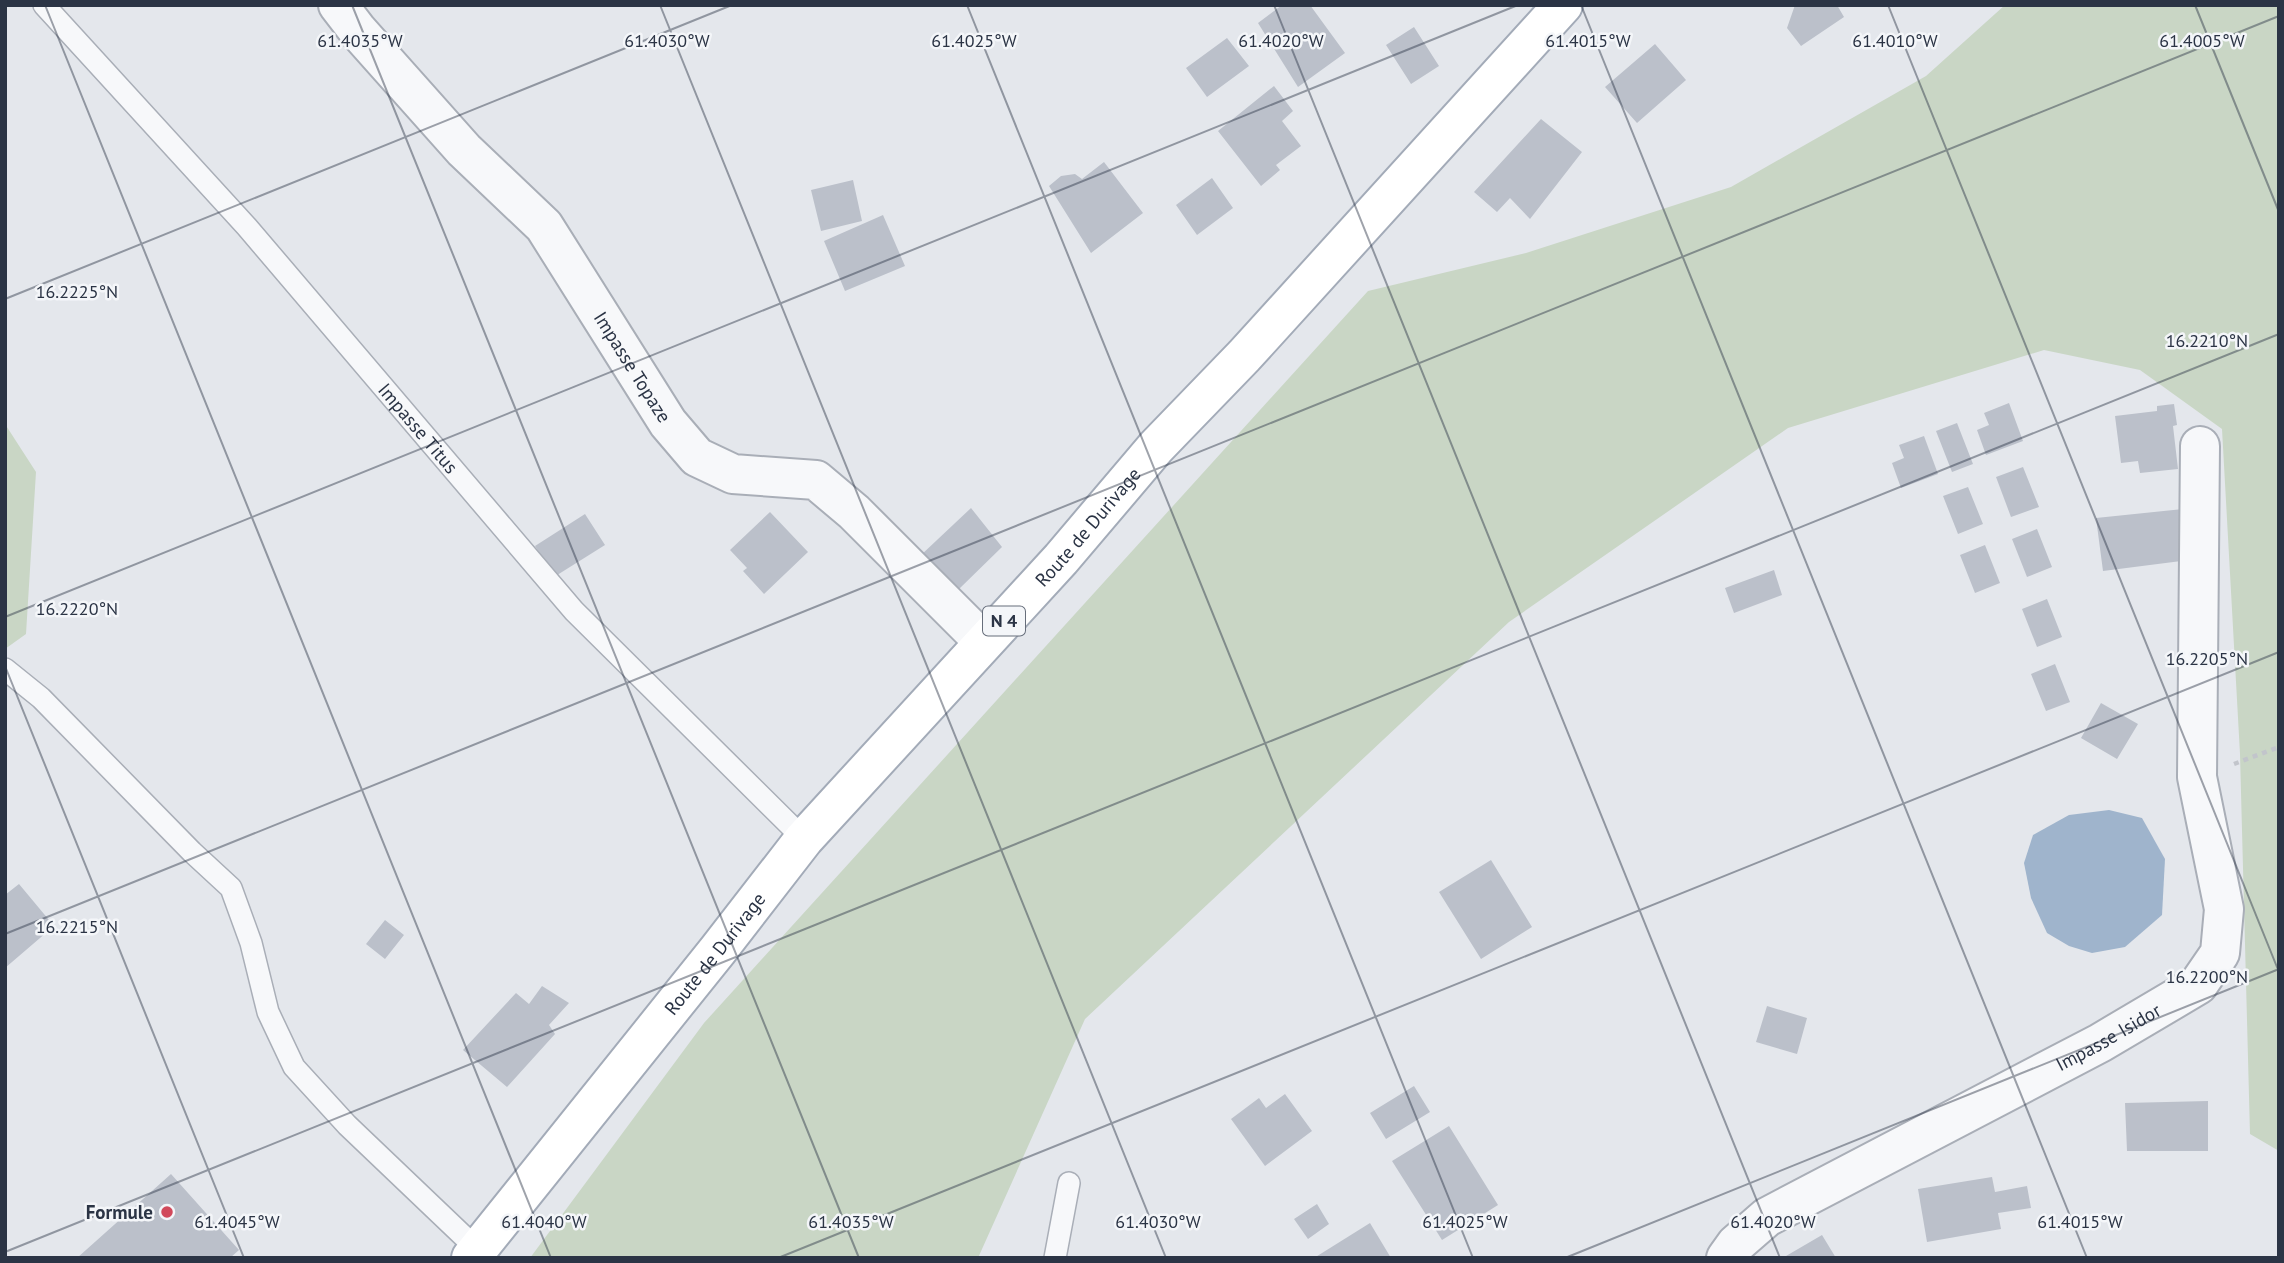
<svg xmlns="http://www.w3.org/2000/svg" width="2284" height="1263" font-family="'PT Sans',sans-serif">
<style>
.green{fill:#c9d6c5}
.water{fill:#9fb4cc}
.building{fill:#bbc0ca}
.lines{fill:none;stroke-linecap:round;stroke-linejoin:round}
.service-casing{stroke:#a9aeb7;stroke-width:24}
.minor-casing{stroke:#a9aeb7;stroke-width:42}
.primary-casing{stroke:#a3abb8;stroke-width:42}
.path{stroke:#c2c5cb;stroke-width:4.5;stroke-dasharray:5 5;stroke-linecap:butt}
.service{stroke:#f7f8fa;stroke-width:21}
.minor{stroke:#f7f8fa;stroke-width:38}
.primary{stroke:#fff;stroke-width:38}
.ticks{fill:none;stroke:#2b3445;stroke-width:2;stroke-opacity:0.45}
.poi-dot{fill:#d1495b;stroke:#f4f6f9;stroke-width:2.5}
.labels{text-anchor:middle;stroke-width:5;stroke-linejoin:round;paint-order:stroke}
.shield{fill:#f4f6f9;stroke:#676e7b;stroke-width:2}
.shield-label{font-size:18px;font-weight:bold;fill:#2b3445}
.street-label{font-size:19px;fill:#2b3445;stroke:#f4f6f9}
.poi-label{font-size:19px;font-weight:bold;fill:#2b3445;stroke:#f4f6f9;text-anchor:end}
.ticks-label{font-size:18px;text-anchor:middle;fill:#2b3445;stroke:#f4f6f9;stroke-width:5;stroke-linejoin:round;paint-order:stroke}
</style>
<rect width="100%" height="100%" fill="#e4e7ec"/>
<path class="green" d="M2005,5h274v1146l-29,-17 -10,-380 -18,-325 -82,-59 -96,-20 -256,78 -279,194 -424,397 -107,239h-448l174,-235 664,-732 158,-38 205,-66 195,-111z
M5,424l31,48 -10,162 -21,15z"/>
<path class="water" d="M2109,810l33,8 23,41 -3,56 -37,32 -33,6 -23,-7 -22,-13 -16,-35 -7,-35 9,-28 36,-20z"/>
<path class="building" d="M1282,5h28l35,48 -47,34 -40,-64z
M1795,5h42l7,12 -43,29 -14,-18z
M1414,27l25,39 -28,18 -25,-39z
M1227,38l22,28 -42,31 -21,-29z
M1655,44l31,36 -49,43 -32,-36z
M1274,86l19,25 -11,10 19,25 -25,19 4,5 -19,16 -43,-55z
M1541,119l41,33 -52,67 -20,-21 -13,14 -23,-20z
M1104,162l39,51 -52,40 -42,-67 12,-10 14,-2 7,5z
M1212,178l21,30 -36,27 -21,-30z
M853,180l9,41 -41,10 -10,-41z
M883,215l22,51 -60,25 -21,-50z
M2009,403l14,38 -37,14 -9,-25 12,-5 -5,-12z
M2174,404l3,21 -4,1 5,43 -38,4 -2,-12 -17,2 -6,-47 42,-5v-5z
M1957,423l16,41 -21,8 -16,-41z
M1924,436l14,38 -37,14 -9,-25 12,-5 -5,-13z
M2023,467l16,40 -28,10 -15,-40z
M1968,487l15,37 -25,10 -15,-38z
M971,508l31,39 -44,43 -38,-34z
M2183,509l6,51 -86,11 -7,-53z
M770,512l38,40 -44,42 -21,-23 4,-3 -17,-18z
M585,514l20,31 -51,32 -19,-31z
M2037,529l15,38 -25,10 -15,-38z
M1985,545l15,38 -25,10 -15,-38z
M1774,570l8,25 -48,18 -9,-25z
M2047,599l15,38 -25,10 -15,-38z
M2055,664l15,38 -24,9 -15,-37z
M2101,703l37,21 -21,35 -36,-21z
M1491,860l41,67 -51,32 -42,-67z
M19,884l35,42 -49,42v-73z
M385,920l19,15 -19,24 -19,-15z
M542,986l27,17 -20,22 6,9 -48,53 -44,-37 53,-57 13,11z
M1767,1006l40,12 -10,36 -41,-12z
M1414,1086l16,26 -44,27 -16,-26z
M1285,1094l27,37 -47,35 -34,-47 28,-21 7,10z
M2208,1101v50h-81l-2,-48z
M1449,1126l49,79 -56,35 -50,-79z
M171,1174l68,76 -9,8h-153z
M1992,1177l3,15 32,-6 4,22 -33,5 3,16 -74,13 -9,-53z
M1317,1204l12,20 -21,15 -14,-20z
M1370,1223l21,35h-77z
M1822,1235l14,23h-48l-2,-2z"/>
<g class="lines">
<defs>
<g id="service">
<path id="s1" d="M44,5l203,222 327,384 230,228"/>
<path d="M5,669l36,29 151,154 39,36 20,55 17,69 26,55 53,58 130,124"/>
<path d="M1055,1258l14,-75"/>
</g>
<g id="minor">
<path id="s2" d="M338,5l20,26 106,119 80,76 124,197 29,34 36,17 83,6 38,32 130,130"/>
<path id="s3" d="M1726,1258l10,-14 31,-27 333,-174 98,-58 22,-32 4,-44 -27,-132 3,-331"/>
</g>
<g id="primary">
<path id="s4" d="M471,1258l247,-308 86,-111 257,-280 95,-112 88,-91 319,-351"/>
</g>
</defs>
<use href="#service" class="service-casing"/>
<use href="#minor" class="minor-casing"/>
<use href="#primary" class="primary-casing"/>
<path class="path" d="M2234,764l45,-17"/>
<use href="#service" class="service"/>
<use href="#minor" class="minor"/>
<use href="#primary" class="primary"/>
</g>
<path class="ticks" d="M45,5l506,1253M352,5l507,1253M660,5l506,1253M967,5l506,1253M1274,5l506,1253M1581,5l506,1253M1888,5l391,967M2195,5l84,207M5,299l727,-294M5,617l1513,-612M5,666l239,592M5,934l2274,-918M5,1252l2274,-918M778,1258l1501,-606M1565,1258l714,-289"/>
<circle class="poi-dot" cx="167" cy="1212" r="7"/>
<g class="labels">
<rect class="shield" x="983" y="606.5" width="42" height="29" rx="5"/>
<g class="shield-label">
<text x="1004" y="627">N 4</text>
</g>
<g class="street-label">
<text dy="7" stroke="none"><textPath href="#s2" startOffset="469">Impasse Topaze</textPath></text>
<text dy="7" stroke="none"><textPath href="#s1" startOffset="565">Impasse Titus</textPath></text>
<text dy="7" stroke="none"><textPath href="#s4" startOffset="957">Route de Durivage</textPath></text>
<text dy="7" stroke="none"><textPath href="#s4" startOffset="390">Route de Durivage</textPath></text>
<text dy="7" stroke="none"><textPath href="#s3" startOffset="444">Impasse Isidor</textPath></text>
</g>
<g class="poi-label">
<text x="153" y="1219">Formule</text>
</g>
</g>
<g class="ticks-label">
<text x="974" y="47">61.4025°W</text>
<text x="1588" y="47">61.4015°W</text>
<text x="360" y="47">61.4035°W</text>
<text x="667" y="47">61.4030°W</text>
<text x="1281" y="47">61.4020°W</text>
<text x="1895" y="47">61.4010°W</text>
<text x="2202" y="47">61.4005°W</text>
<text x="77" y="298">16.2225°N</text>
<text x="2207" y="347">16.2210°N</text>
<text x="77" y="615">16.2220°N</text>
<text x="2207" y="665">16.2205°N</text>
<text x="77" y="933">16.2215°N</text>
<text x="2207" y="983">16.2200°N</text>
<text x="237" y="1228">61.4045°W</text>
<text x="544" y="1228">61.4040°W</text>
<text x="851" y="1228">61.4035°W</text>
<text x="1158" y="1228">61.4030°W</text>
<text x="1465" y="1228">61.4025°W</text>
<text x="1773" y="1228">61.4020°W</text>
<text x="2080" y="1228">61.4015°W</text>
</g>
<rect width="2284" height="1263" fill="none" stroke="#2b3445" stroke-width="14"/>
</svg>
